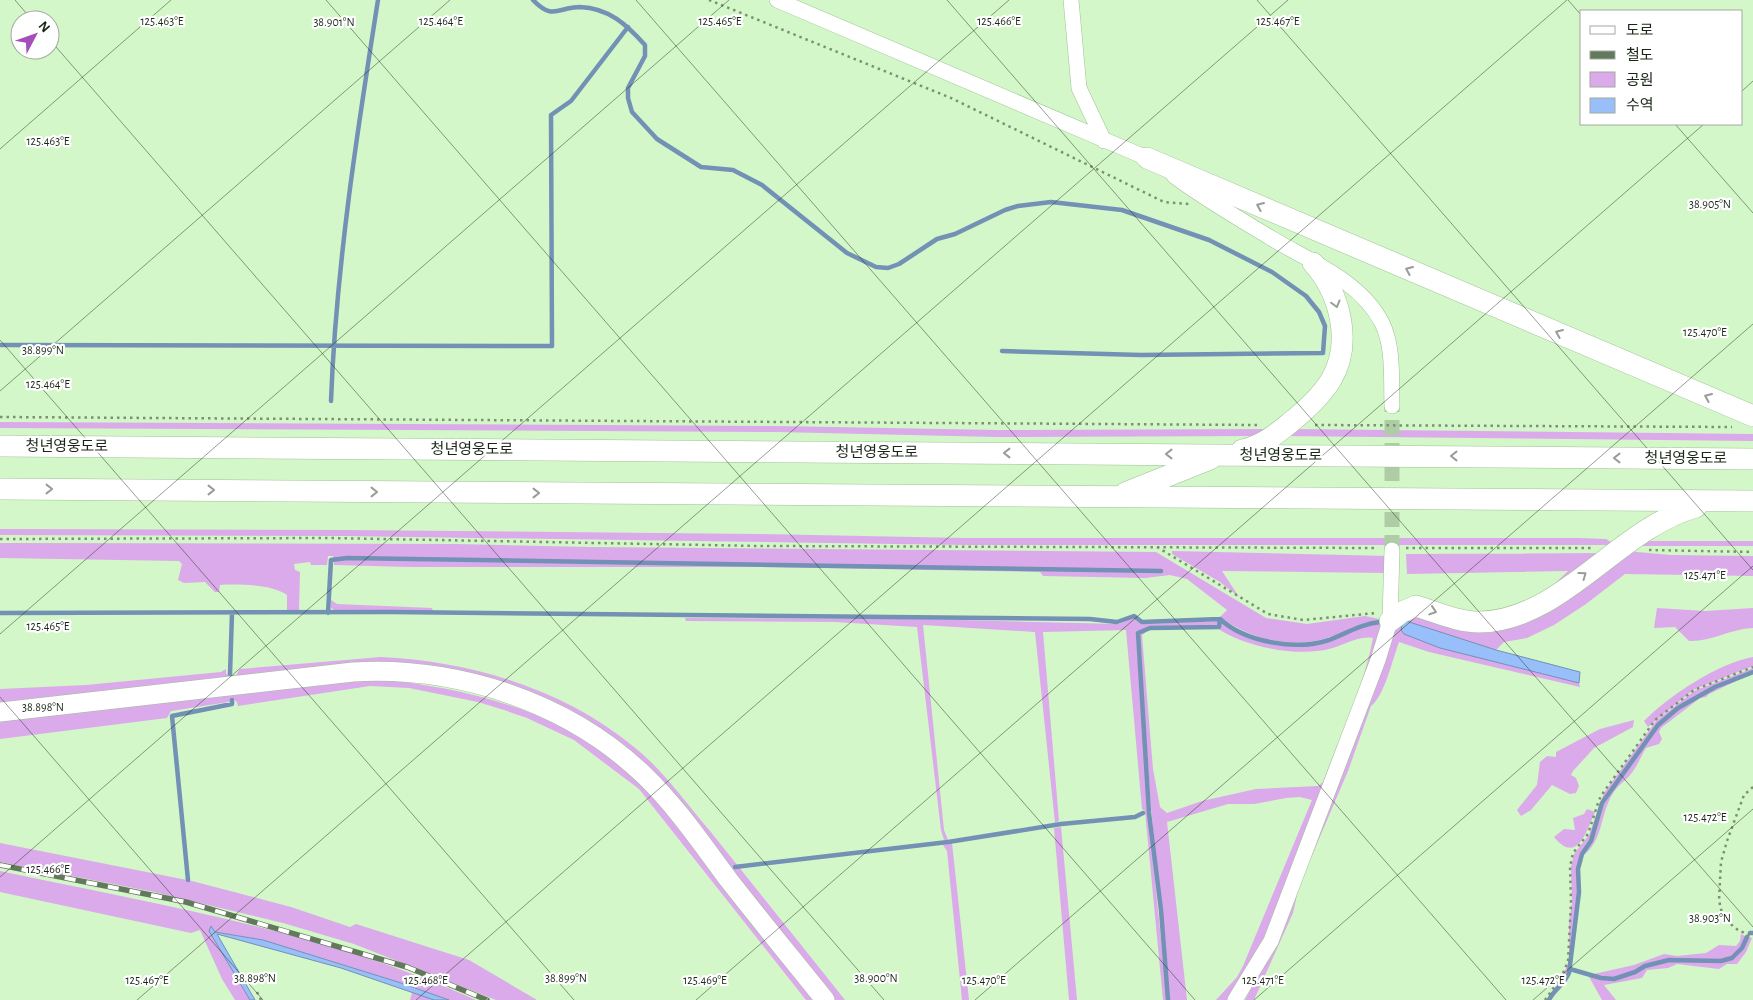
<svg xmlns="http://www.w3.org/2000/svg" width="1753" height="1000" font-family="'Alegreya Sans','Noto Sans KR',sans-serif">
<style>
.green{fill:#dbaaea}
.water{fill:#98bff9;stroke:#7291b5}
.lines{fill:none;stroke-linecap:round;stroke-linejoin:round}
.stream{stroke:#7291b5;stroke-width:4.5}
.minor-tunnel{stroke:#aecda4;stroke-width:15;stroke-dasharray:15 8;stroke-linecap:butt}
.minor-casing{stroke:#9ec194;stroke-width:16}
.major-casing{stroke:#9ec194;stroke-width:20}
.highway-casing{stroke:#9ec194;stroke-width:22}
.path{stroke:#7a9272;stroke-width:2.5;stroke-dasharray:2.5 4;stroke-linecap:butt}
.minor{stroke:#fff;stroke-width:15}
.major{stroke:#fff;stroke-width:19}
.highway{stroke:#fff;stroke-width:21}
.rail-casing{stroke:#63795c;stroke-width:5.5}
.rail{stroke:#fff;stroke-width:4;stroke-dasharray:11;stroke-linecap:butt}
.oneway{stroke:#989d96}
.ticks{fill:none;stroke:#192615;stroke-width:1;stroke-opacity:0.45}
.labels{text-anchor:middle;stroke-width:4.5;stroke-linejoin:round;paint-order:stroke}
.street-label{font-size:15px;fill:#192615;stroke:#fff}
.ticks-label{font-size:12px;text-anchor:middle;fill:#192615;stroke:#fff;stroke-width:4.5;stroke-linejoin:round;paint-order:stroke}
</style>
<rect width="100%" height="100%" fill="#d3f7c8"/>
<path class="green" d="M0,422l778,4 219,4 275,-1 -14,7 -261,1 -219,-5 -778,-4z
M1292,429l461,5v7l-471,-5z
M0,529l345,1 412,4 207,4h614l28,1 5,3 -3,3h-644l-619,-9 -345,-1z
M1639,541h114v5h-123z
M0,543l457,1 133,3 566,5 110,66 41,6 58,-8 19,4c-20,2 -36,11 -54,17 -37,13 -80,2 -110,-20l7,-7 -40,-31 -17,-4 -25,3 -102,-2 -3,-4 -281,-5h-348l-77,-2 -1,-9h-5l-1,9h-16l-1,-3 -16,2 1,6 5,2 -1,38h-12v-15c-14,-11 -50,-11 -67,-10l-1,7h-4l-10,-10 -21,1 -6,-3 4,-16 -3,-3 -179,-3z
M1172,551l216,5 -3,17 -163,-2 17,26 -19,-15 -48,-28z
M1626,551l45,4 82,1v20l-128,-2 -39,30 -32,21 -27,13 -23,4 -8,8 -93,-29 176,62 1,4 -151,-35 -30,-10c-6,16 -15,55 -28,64l-23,65 -49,115 -6,27 -39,87h-9l24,-46 128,-332 9,-7 68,12z
M1605,553l-66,46 29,-28 -161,3 -1,-20z
M331,600l6,4 95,4 1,3h-97l-5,-3z
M1657,608l48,3 48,-3v20c-23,1 -43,14 -64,13l-14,-14 -21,1z
M685,618l237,1 197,5 13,-6 10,6 76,-3v5l-68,1 -14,5 12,177 19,191h-4l-18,-189 -3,-2 -16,-179 -83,2 16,189 -4,2 -20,-191 -112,-7 21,205 4,10h-4l-3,-10 -24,-203 -82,-5 -149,-1z
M1220,621c26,23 78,31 110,19 19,-7 35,-16 55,-17l-121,316 -35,61h-13l21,-23 6,-11 69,-166 -12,-3 -14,1 -32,6h-26l-61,18 20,178h-17l-19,-192 -12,-175 11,-4 -8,6 11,134 7,38 7,6 35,-12 54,-12 62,-3 5,-4c17,-47 41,-95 50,-144 -15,-3 -30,8 -44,11 -32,8 -85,-2 -112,-21h3z
M381,657c89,4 183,32 253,90 30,24 51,55 76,84 45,56 90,113 135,169h-10l-192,-236 -199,-94 -444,36v-17l86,-4 135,-13 5,-3v5l10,1 4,-6z
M1753,657v9l-60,24 -45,37 -4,-6c25,-25 74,-58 109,-64z
M1753,668v3l-38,14 -38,22 -20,17 -56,78 -11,39 -9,13 -4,15 1,23 -10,81 -3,8 -19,19 17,-24 6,-15v-40l3,-18 -1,-36 3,-13 15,-19 15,-42 52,-72 38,-30z
M1753,673l-44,21 -3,3 -6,1 -39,30 -2,4 3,7 -3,5 -13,4c-5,8 -9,19 -16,27 -6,7 -13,11 -18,20 -12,20 -9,45 -28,60l9,-13 11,-38 55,-79 19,-16 21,-13z
M378,679c77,8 156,25 221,70 46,33 81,79 116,123 34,43 67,85 101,128h-10l-167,-211 -65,-49 -47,-22 -23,-8 -26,-8 -69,-14 -39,-2 -132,20 -1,-4 -5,-4 -3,4 -58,9 -4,7 -167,21v-20z
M1634,720l-1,7 -39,21 -21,23 -2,4 5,3 3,8 -3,7 -6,1 -18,-9 -21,25 -10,6 -4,-6 20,-25 3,-23 7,-6 9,1v-5l44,-23z
M1587,809l8,3c-8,17 -17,54 -41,25l10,-8 11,1 -2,-12 11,-4z
M1061,827l16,173h-8l-15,-172z
M0,843l192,38 99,26 59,20 6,-3 113,36 68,40h-41l-142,-56 -71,-21 -129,-31 -154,-30z
M952,843l17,157h-7l-15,-149 -4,-6z
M0,871c160,34 325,61 476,129h-27l-51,-18 -135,-42 -48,-8 -4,-5 -1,4 40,69h-15l-13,-21 -22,-49 -9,3 -191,-41z
M1741,934l6,3c-4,8 -8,17 -17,20 -20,9 -42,-1 -62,2 -7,2 -16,3 -23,6 -19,7 -28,20 -51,9l40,-9 30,-11 13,2 29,-3 13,-8 17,1 4,-5z
M1749,937l3,1 -6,14 -9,12h-10l-8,5 -42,-5 -9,4 -21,2 -5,8 -38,7 12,15h-14l-14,-25 17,5 10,1 31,-14 24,-6 48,1 16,-3 10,-11z
M410,991l24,9h-24l2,-7z"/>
<path class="water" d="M1403,620l93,30 84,22 -1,11 -139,-35 -36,-14 -3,-4z
M211,926l4,6 48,8 135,42 51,18h-15l-93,-32 -124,-34 38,66h-5l-41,-69z"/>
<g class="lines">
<path class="stream" d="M533,0c20,21 25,7 47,7 29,1 47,18 65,38v11l-17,32v10l4,14 25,27 44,28 32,3 29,15 85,68 29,14 12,1 11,-4 38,-25 18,-5 50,-24 13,-4 33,-4 71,8 87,30 63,32 34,24 13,16 6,14 -2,27 -182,2 -139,-4
M0,345l552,1 -1,-231 20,-14 57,-74
M331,401c5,-134 26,-268 47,-401
M0,613l392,-1 698,7 27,3 17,-6 8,6 78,-3c25,23 76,32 109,21 18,-7 32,-16 51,-18
M328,613l3,-53 16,-2 814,13
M230,674l2,-61
M735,867l213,-25 113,-18 74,-7 8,-4
M188,880l-16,-164 60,-12v-4
M1750,933h3
M1570,969l31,9 13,1 21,-7 10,-6 24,-6 52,1 11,-3 10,-10 5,-11
M1168,1000l-7,-90 -12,-97 -11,-180 12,-5 69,-1 1,-8
M1549,1000c5,-11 15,-15 20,-27l10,-81 -1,-23 4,-15 9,-13 11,-38 56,-78 20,-17 37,-21 38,-15"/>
<path class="minor-tunnel" d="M1392,550v-144"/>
<defs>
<path id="minor" d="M777,0l370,158 8,5
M1071,0l8,88 25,53
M1174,176c31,23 64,42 97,62 38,23 90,43 111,85 12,24 9,56 10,83
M1235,1000l36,-59 107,-281 12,-39 2,-71"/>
<path id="major" d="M0,712l353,-40c105,-6 215,30 292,104 31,30 57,68 83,103 32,41 65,81 97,121"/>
<path id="highway" d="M1147,158l606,258
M0,446l1753,13
M1242,450c20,-4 33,-15 49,-28 15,-12 30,-26 40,-42 22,-37 9,-87 -18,-117
M0,489l1753,12
M1125,493l85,-34
M1390,621l12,-9 14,-6c20,6 42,16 63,16 83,-1 139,-94 217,-115"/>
</defs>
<use href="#minor" class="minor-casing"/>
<use href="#major" class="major-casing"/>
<use href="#highway" class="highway-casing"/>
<path class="path" d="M709,0l242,98 213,104 25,2
M0,417l1259,8
M1315,425l417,2
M0,539l328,-1 432,8 618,2
M1157,547l111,67 35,6 73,-7
M1406,548h185
M1649,550l104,2
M1753,787l-9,8 -17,46 -6,21 -2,38 4,18 15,12 15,7
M257,992l4,8
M1545,1000l17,-24 6,-15 3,-58 -1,-36 3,-14 15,-19 11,-34 4,-7 52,-73 39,-30 59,-23"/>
<use href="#minor" class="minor"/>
<use href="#major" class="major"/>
<use href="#highway" class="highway"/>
<defs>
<path id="rail" d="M0,865l186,37 221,65 80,33"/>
</defs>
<use href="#rail" class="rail-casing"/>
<use href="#rail" class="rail"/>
</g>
<defs><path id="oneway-chevron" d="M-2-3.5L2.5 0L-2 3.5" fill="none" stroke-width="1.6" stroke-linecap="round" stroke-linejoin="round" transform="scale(1.25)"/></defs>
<g class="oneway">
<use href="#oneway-chevron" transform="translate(1260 206) rotate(-157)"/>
<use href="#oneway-chevron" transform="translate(1409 270) rotate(-157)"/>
<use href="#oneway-chevron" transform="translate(1336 304) rotate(75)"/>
<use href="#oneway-chevron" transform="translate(1559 333) rotate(-157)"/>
<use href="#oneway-chevron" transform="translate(1708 397) rotate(-157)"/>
<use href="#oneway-chevron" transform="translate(1007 453) rotate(-180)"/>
<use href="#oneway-chevron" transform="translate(1169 454) rotate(-180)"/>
<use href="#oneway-chevron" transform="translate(1454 456) rotate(-180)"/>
<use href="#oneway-chevron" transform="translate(1617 458) rotate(-180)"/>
<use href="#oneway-chevron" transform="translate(49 489)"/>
<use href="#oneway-chevron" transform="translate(211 490)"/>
<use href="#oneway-chevron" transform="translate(374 492)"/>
<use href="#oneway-chevron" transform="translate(536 493)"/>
<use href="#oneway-chevron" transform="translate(1583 575) rotate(-36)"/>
<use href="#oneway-chevron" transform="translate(1433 611) rotate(18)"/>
</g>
<path class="ticks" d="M15,0l17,20M326,0l869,1000M636,0l870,1000M947,0l806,927M1257,0l496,570M1568,0l14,16M50,40l834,960M1742,91l11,-10M1675,124l78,89M0,149l171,-149M0,340l574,660M0,391l450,-391M0,634l729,-634M0,697l263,303M0,877l1009,-877M137,1000l1151,-1000M416,1000l1151,-1000M696,1000l1008,-876M975,1000l778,-676M1254,1000l499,-434M1533,1000l220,-191"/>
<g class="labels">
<g class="street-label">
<text x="67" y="451">청년영웅도로</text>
<text x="472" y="454">청년영웅도로</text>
<text x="877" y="457">청년영웅도로</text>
<text x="1281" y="460">청년영웅도로</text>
<text x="1686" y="463">청년영웅도로</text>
</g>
</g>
<g class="ticks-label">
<text x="162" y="25">125.463°E</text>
<text x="441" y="25">125.464°E</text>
<text x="720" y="25">125.465°E</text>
<text x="999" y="25">125.466°E</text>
<text x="1278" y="25">125.467°E</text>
<text x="334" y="26">38.901°N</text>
<text x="48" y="145">125.463°E</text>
<text x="1710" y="208">38.905°N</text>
<text x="1705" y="336">125.470°E</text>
<text x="43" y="354">38.899°N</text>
<text x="48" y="388">125.464°E</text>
<text x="1705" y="579">125.471°E</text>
<text x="48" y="630">125.465°E</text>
<text x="43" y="711">38.898°N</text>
<text x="1705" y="821">125.472°E</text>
<text x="48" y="873">125.466°E</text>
<text x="1710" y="922">38.903°N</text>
<text x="255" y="982">38.898°N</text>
<text x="566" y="982">38.899°N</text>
<text x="876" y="982">38.900°N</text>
<text x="147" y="984">125.467°E</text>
<text x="426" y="984">125.468°E</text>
<text x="705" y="984">125.469°E</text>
<text x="984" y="984">125.470°E</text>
<text x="1263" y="984">125.471°E</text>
<text x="1543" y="984">125.472°E</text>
</g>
<rect x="1580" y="10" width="162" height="115" fill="#ffffff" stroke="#a3a8a1"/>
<rect x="1590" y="26" width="25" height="8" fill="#ffffff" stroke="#a3a8a1"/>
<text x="1626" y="35" font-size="15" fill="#192615">도로</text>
<rect x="1590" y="51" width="25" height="8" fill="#63795c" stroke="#a3a8a1"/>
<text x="1626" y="60" font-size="15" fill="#192615">철도</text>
<rect x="1590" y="72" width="25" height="15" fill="#dbaaea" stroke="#a3a8a1"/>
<text x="1626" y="85" font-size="15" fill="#192615">공원</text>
<rect x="1590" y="98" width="25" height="15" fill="#98bff9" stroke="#a3a8a1"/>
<text x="1626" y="110" font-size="15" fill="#192615">수역</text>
<g transform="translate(35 35) rotate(49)"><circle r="24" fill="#ffffff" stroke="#a3a8a1"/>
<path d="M0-4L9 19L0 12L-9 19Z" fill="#a44ebc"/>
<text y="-8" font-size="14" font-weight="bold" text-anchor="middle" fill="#192615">N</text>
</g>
</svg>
